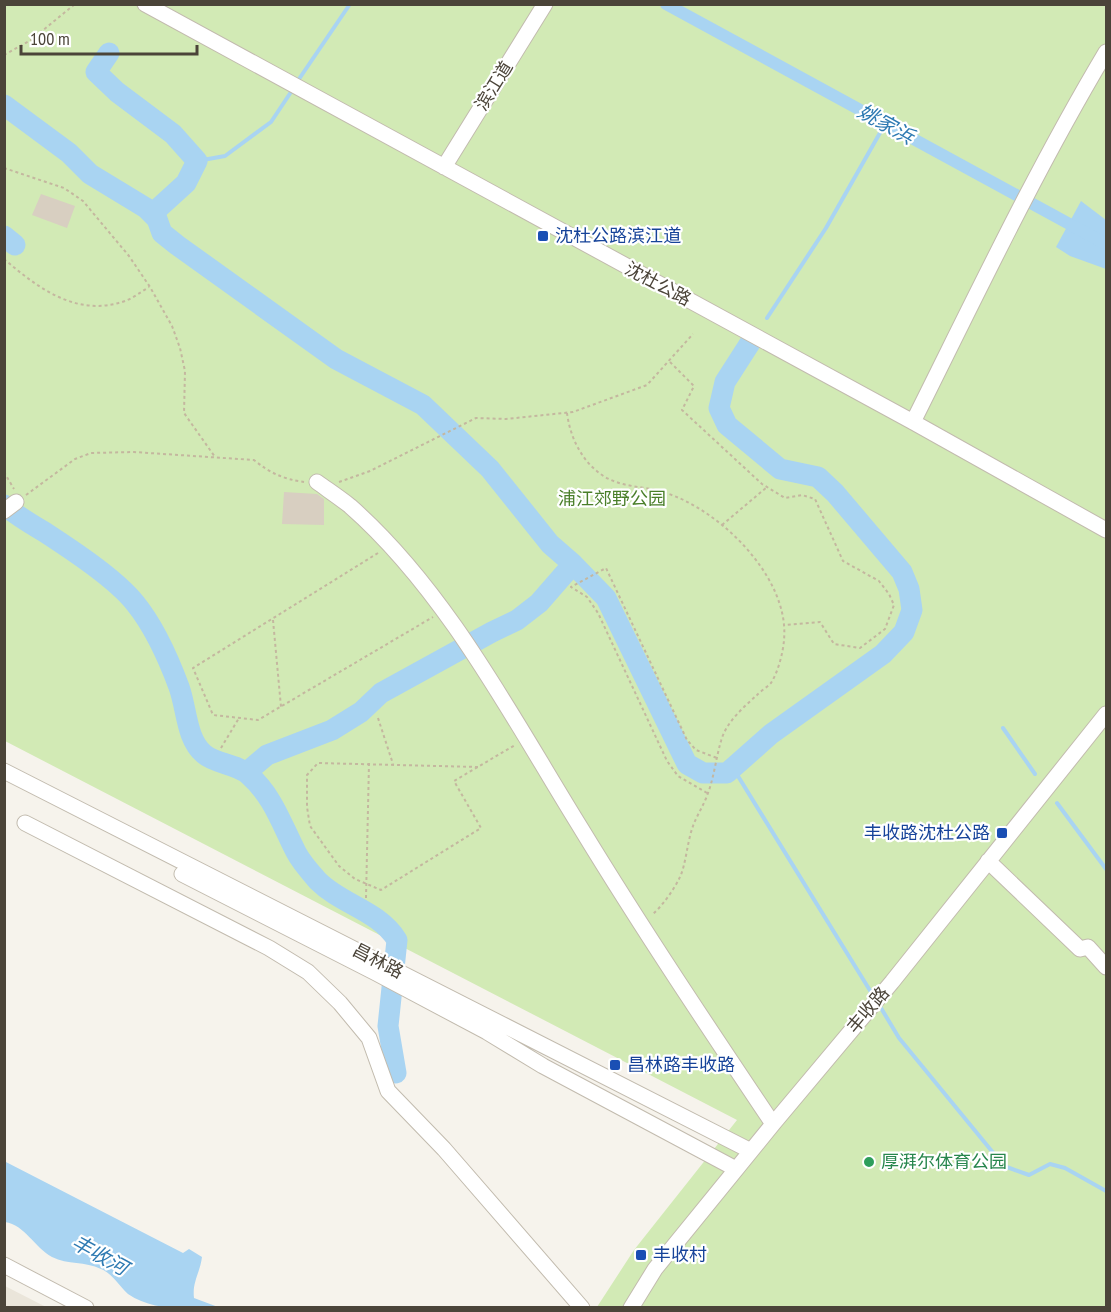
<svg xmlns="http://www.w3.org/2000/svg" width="1111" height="1312" font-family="'PT Sans Narrow','Noto Sans SC',sans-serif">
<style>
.residential{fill:#eae5da}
.green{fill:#d2eab5}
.water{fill:#a9d4f2}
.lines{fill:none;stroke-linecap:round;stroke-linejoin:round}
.stream{stroke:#a9d4f2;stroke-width:4}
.canal{stroke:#a9d4f2;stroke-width:12}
.river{stroke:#a9d4f2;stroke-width:21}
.building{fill:#d8cfc1}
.minor-casing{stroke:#c2bbae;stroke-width:17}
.path{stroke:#c4b79f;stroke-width:2;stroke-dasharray:3 3;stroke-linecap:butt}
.minor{stroke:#fff;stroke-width:15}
.transit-dot{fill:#1a4fb4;stroke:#fff;stroke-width:2}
.leisure-dot{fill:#2e9e5b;stroke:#fff;stroke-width:2}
.labels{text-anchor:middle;stroke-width:4.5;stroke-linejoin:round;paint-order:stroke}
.street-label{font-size:18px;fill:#4b4439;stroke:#fff}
.transit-label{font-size:18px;fill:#164399;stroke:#fff;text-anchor:start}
.park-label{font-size:18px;fill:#4a7f2a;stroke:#fff}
.leisure-label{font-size:18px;fill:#27864d;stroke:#fff;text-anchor:start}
.water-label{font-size:20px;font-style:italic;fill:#2e7ab2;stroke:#fff}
</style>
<rect width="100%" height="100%" fill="#f6f3ec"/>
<path class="residential" d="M4,1286h1l41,21h-41z"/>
<path class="green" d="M4,5h1102v1302h-509l37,-57 103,-130 -732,-379z"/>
<path class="water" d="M1081,201l25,19v49l-36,-13 -14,-9z
M4,1161l179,92 6,-4 13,8c-2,16 -10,25 -8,41l24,9c-30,1 -64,5 -90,-13 -9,-8 -15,-20 -27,-25 -16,-8 -33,-4 -49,-12 -18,-10 -27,-32 -47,-35z"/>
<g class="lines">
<path class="stream" d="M297,82l53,-78
M197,161l28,-5 46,-34 22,-33
M767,318l59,-90 59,-104
M1003,728l32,46
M733,768l141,229
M1057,803l49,66
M878,1003l21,35 105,128 25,9 21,-11 15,4 41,23"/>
<path class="canal" d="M666,4l440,240"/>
<path class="river" d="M109,53l-13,19 21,20 56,42 24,27 -11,22 -34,31
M4,105l65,48 21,21 56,34 11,11 5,14 15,12 159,114 87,46 67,64 60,75 23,20 33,34 81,166 16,9h24l44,-39 112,-80 21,-22 8,-22 -3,-21 -7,-17 -67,-79 -17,-16 -38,-8 -53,-44 -8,-17 6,-26 25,-39
M4,236l11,9
M4,505c13,11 27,19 42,28 26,17 70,46 89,70 18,22 34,57 44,84 8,22 7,52 25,67 11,10 34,10 45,21 24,21 33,50 47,77 5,10 15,21 22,29 24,24 60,29 79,59l-9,86 8,47
M247,772l20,-17 65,-25 29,-18 20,-19 111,-61 25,-12 22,-17 34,-39"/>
</g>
<path class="building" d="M41,194l34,12 -8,22 -35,-13z
M284,492l33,2 7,5v26l-42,-1z"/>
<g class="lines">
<defs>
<path id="minor" d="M145,4l768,418 193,108
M444,167l101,-163
M913,422c62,-124 122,-251 193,-370
M317,482c11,8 23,16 33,24 98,86 164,215 232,324 61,100 126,197 191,294
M4,511l12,-9
M4,771l747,380
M25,823l244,125 39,24 32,31 29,35 19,53 56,58 138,159
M988,861l92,88 8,-2 18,20
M182,874l194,99 111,59 56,34 193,103
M4,1265l82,43
M631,1308l24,-39 118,-145 119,-142 214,-268"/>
</defs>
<use href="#minor" class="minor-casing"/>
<path class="path" d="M4,55l27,-15 44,-36
M4,168l60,20 19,13 46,55 21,31 22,39 8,22 5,23 -1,42 31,44
M4,259c34,29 73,59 121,42 8,-3 16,-9 24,-14
M670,362l24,24 -12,24 80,74 23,14 17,-3 13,4 28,62 36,20 10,13 5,11 -9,24 -25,19 -26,-4 -14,-22 -36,3
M567,413c3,24 15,50 38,64 19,11 41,9 61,16 54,17 124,85 118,147 -1,13 -6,32 -13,43 -4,4 -10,8 -14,12 -13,12 -31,27 -36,46 -5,17 -7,36 -13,52 -4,12 -11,22 -15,33 -6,16 -7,40 -14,53 -6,12 -17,27 -27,36
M4,472l10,17
M339,482l31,-11 106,-53 30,1 67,-7 74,-27 46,-51
M26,495l49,-36 16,-6 43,-1 120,8c16,13 29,19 50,22
M722,525l45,-38
M378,553l-185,115 20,47 45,5 175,-103
M273,620l8,87
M378,718l15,46
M221,748l18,-30
M478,767l-160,-4 -11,12v32l3,19 29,40 16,13 26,11 100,-62 -27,-47 61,-36
M707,793l-29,-17 -11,-15 -69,-148 -11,-16 -16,-10 35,-19 81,172 9,10 21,8
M366,898l3,-135"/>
<use href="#minor" class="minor"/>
</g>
<g class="transit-dot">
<rect x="537" y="230" width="12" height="12" rx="3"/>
<rect x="996" y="827" width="12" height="12" rx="3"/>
<rect x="609" y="1059" width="12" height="12" rx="3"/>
<rect x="635" y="1249" width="12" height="12" rx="3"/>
</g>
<circle class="leisure-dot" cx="869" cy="1162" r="6"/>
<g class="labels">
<g class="street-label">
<text transform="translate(494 86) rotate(-58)" y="6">滨江道</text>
<text transform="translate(658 284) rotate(28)" y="6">沈杜公路</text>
<text transform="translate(378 961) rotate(27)" y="6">昌林路</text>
<text transform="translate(868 1010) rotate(-50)" y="6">丰收路</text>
</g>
<g class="transit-label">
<text x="555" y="242">沈杜公路滨江道</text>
<text x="990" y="839" text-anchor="end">丰收路沈杜公路</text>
<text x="627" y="1071">昌林路丰收路</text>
<text x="653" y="1261">丰收村</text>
</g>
<g class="park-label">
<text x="612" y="505">浦江郊野公园</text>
</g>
<g class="leisure-label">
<text x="881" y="1168">厚湃尔体育公园</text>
</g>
<g class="water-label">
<text transform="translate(886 124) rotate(29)" y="7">姚家浜</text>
<text transform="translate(100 1255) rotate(29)" y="7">丰收河</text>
</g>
</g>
<rect width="1111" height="1312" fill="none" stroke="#4b4439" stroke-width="12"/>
<path d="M21 45v9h176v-9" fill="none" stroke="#4b4439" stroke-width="3"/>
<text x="30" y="45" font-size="18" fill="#4b4439" stroke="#ffffff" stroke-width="4.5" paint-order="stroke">100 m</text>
</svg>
